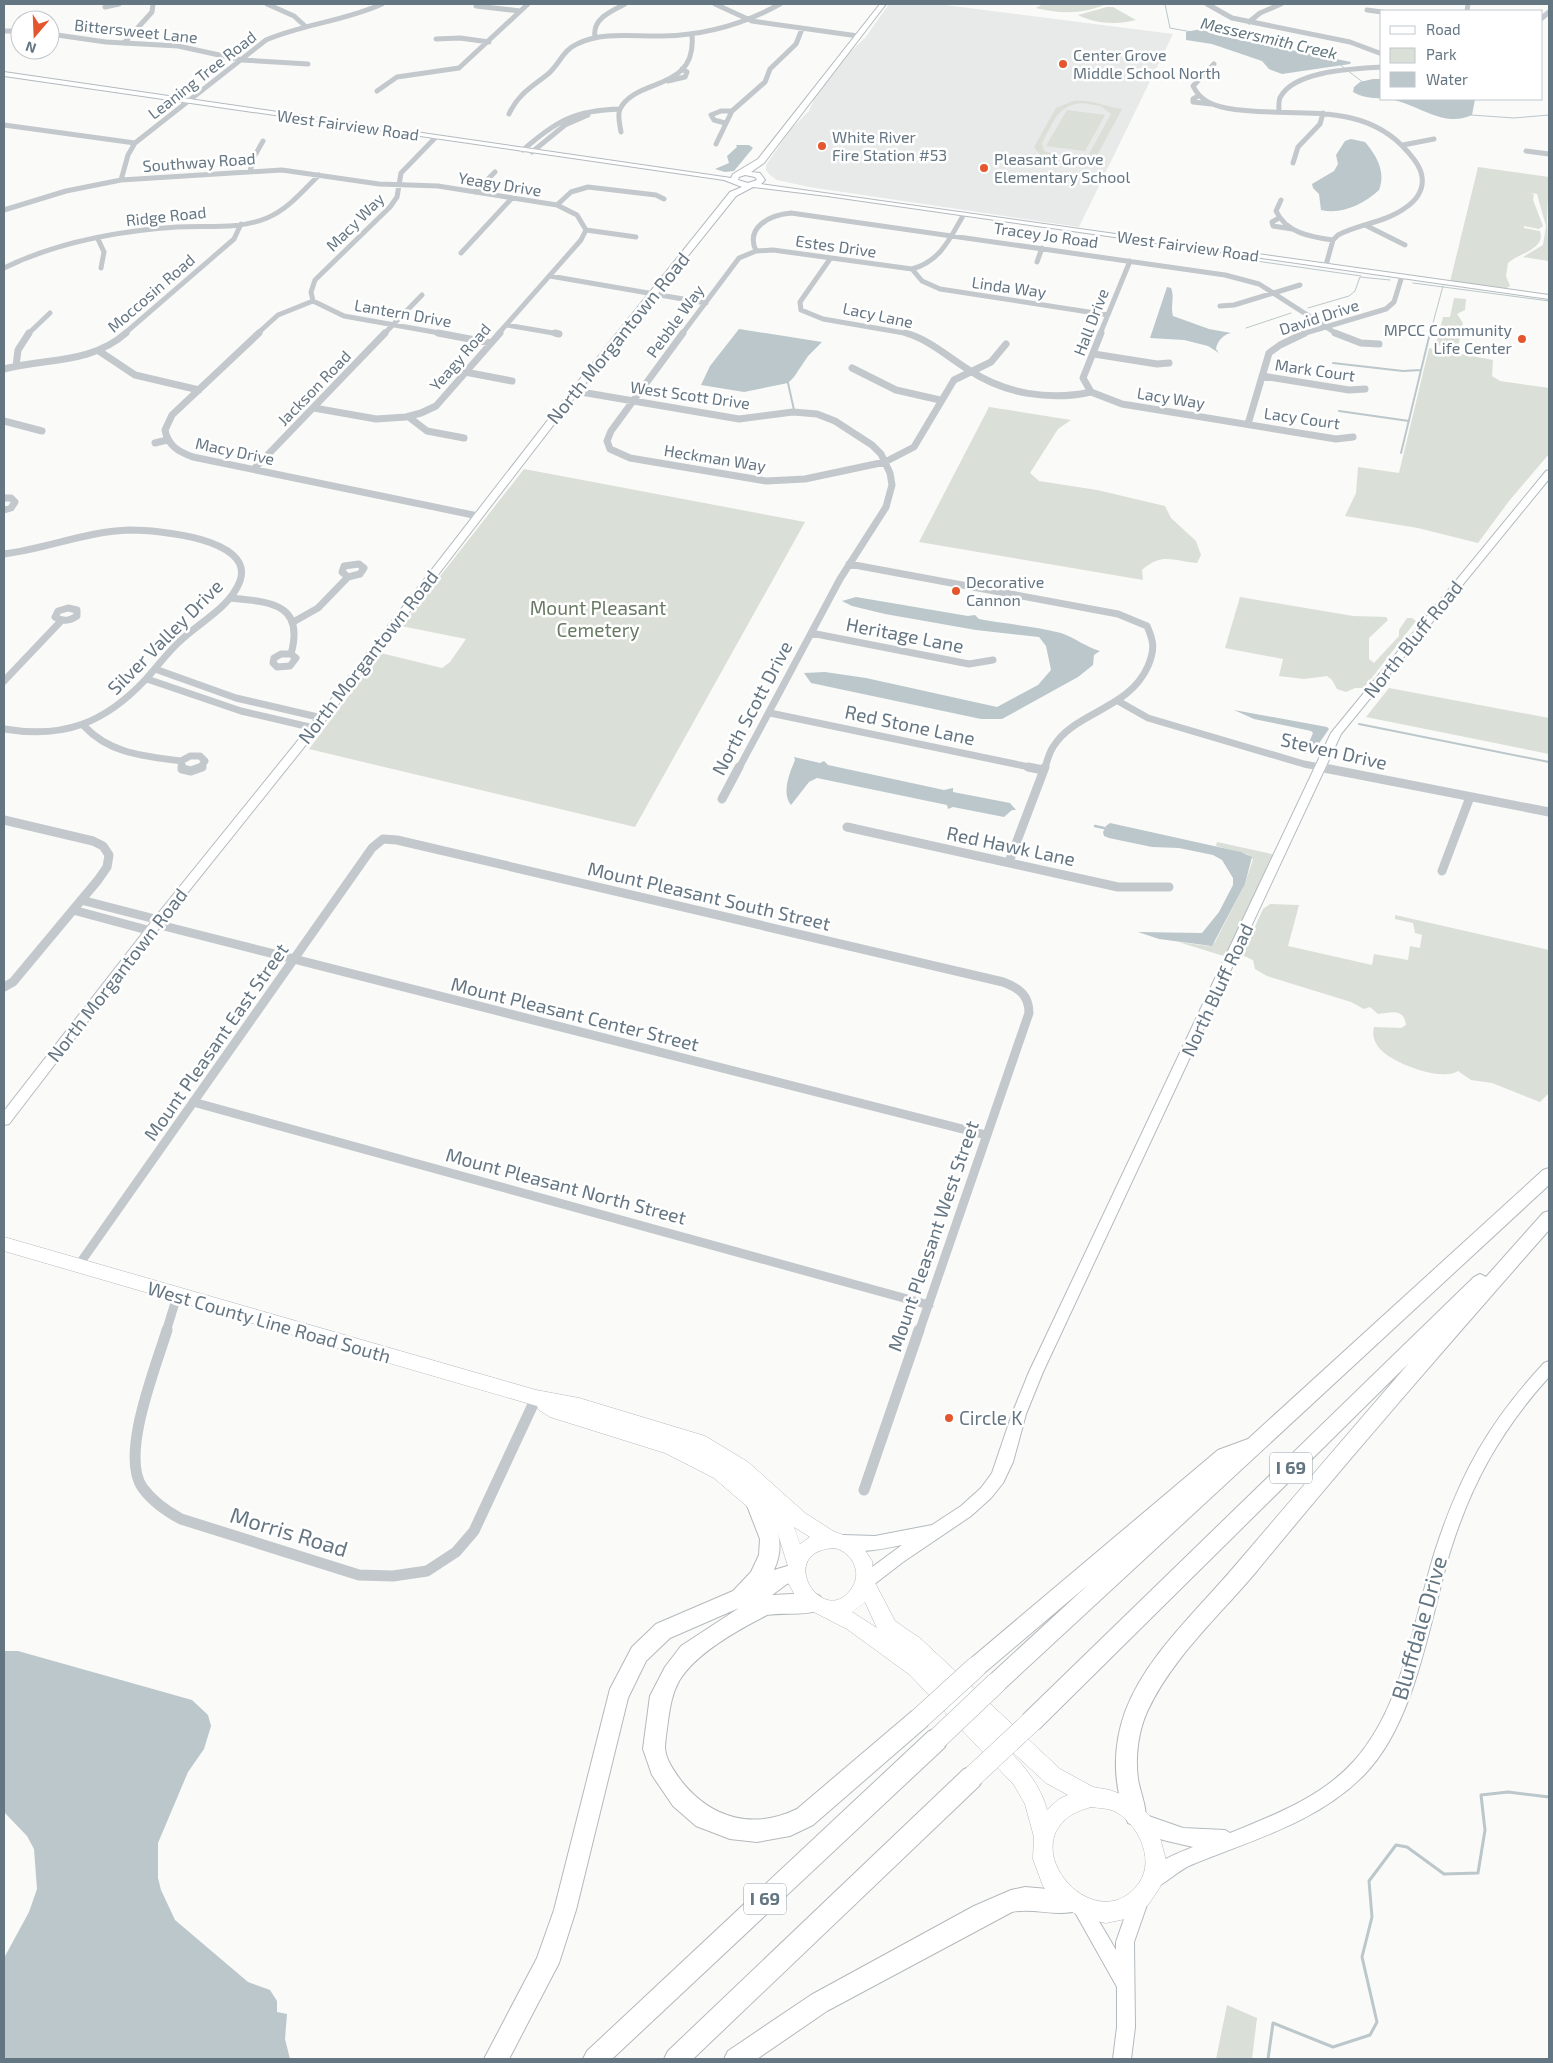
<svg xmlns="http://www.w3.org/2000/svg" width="1553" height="2063" font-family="'Exo 2',sans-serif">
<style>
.built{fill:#e8e9e9}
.green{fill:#dadfd7;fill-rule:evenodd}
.water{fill:#bbc7cb}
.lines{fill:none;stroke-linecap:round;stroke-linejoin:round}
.stream-far3{stroke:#bbc7cb;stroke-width:1}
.stream-far2{stroke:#bbc7cb;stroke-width:2}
.stream-far1{stroke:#bbc7cb;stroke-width:2.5}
.stream{stroke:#bbc7cb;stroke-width:3}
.secondary-casing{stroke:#b3babf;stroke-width:2}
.primary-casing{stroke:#b5babe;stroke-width:1}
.highway-casing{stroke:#b4b9bd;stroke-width:2}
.street-far3{stroke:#c3c8cc;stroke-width:5}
.street-far2{stroke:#c3c8cc;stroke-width:7}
.street-far1{stroke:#c3c8cc;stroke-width:9}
.street{stroke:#c3c8cc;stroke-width:11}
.secondary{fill:#fff;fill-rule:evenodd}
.primary{fill:#fff;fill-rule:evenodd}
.highway{fill:#fff;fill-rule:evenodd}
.highway-bridge-casing{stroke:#b4b9bd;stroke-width:22;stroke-linecap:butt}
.highway-bridge{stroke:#fff;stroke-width:21}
.poi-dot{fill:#e4572e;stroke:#fff;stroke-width:2}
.labels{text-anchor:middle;stroke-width:5;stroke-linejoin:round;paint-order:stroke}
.far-street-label{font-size:16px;fill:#657683;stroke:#fff}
.far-water-label{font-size:16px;font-style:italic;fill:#60757c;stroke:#fff}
.far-poi-label{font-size:16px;fill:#657683;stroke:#fff;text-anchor:start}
.shield{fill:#fff;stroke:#939fa8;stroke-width:1}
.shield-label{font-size:18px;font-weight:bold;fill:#657683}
.street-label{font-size:19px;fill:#657683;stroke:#fff}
.park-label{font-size:19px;fill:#687a64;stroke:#fff}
.poi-label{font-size:19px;fill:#657683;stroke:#fff;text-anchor:start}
.near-street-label{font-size:22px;fill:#657683;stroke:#fff}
</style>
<rect width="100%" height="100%" fill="#fafaf8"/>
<path class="built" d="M889,4h48l236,30 -94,193 -270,-40 -32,-7 -7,-5 -4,-5v-5l25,-36 18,-18 7,-16 35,-44 14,-13z"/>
<path class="green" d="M1043,4h58l3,1c-22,9 -45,9 -68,3z
M1107,7h6l23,13c-19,5 -40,4 -58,-5z
M1073,101c18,-2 33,6 49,8l-28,52c-18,-3 -48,7 -60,-14l22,-39zM1083,103l18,3 10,8 -22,40 -23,4 -22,-7 -2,-8c11,-19 15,-39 41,-40z
M1067,110l38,5 -20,36 -39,-5z
M1478,167l71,10 -2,43 2,41 -26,-4 20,-12 3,-19 -9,-32 -6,-1 3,2 -1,5 10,26 -4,3 -15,-3v2l16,3c6,18 -21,22 -32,32l-2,13 4,10 -5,3 -55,-7z
M1454,298l12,1 -1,11 -8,4 6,9 -5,24 -8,2 -14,-5 7,-27h7z
M1429,348l64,12 -1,16 8,5 49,7v66l-40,47 -31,42 -60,-15 -73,-12 11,-23 2,-26 41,6z
M989,407l82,13 -13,9 -28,44 9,8 58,9 68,16 6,12 25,23 5,14 -4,8c-24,-2 -35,-11 -55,7l1,10 -224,-38z
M524,469l281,53 -170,305 -326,-78 72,-96 61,15 8,-6 16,-23 -65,-13z
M1240,597l113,19 33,1 2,3 -19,18v21l5,4 25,-27v-6l8,-12h5l4,3 -52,67h-9l-9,4 -9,-3 -5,-9 -5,-4 -23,3 -25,-3 4,-17 -58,-11z
M1389,688l160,30v36l-183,-37z
M1217,842l59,13 -49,102 -49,-15 31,4 6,-4 30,-58 8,-25 -6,-5 -31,-8z
M1270,904l29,1 -11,41 84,19 2,-11 34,6 2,-14 10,2 2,-13 -7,-2 -2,-10 -18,-4v-4l154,35v143l-9,9 -48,-19 -21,-3 -13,-9c-16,11 -66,-8 -78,-22 -6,-7 -8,-13 -6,-22l27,1 5,-3c-2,-18 -16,-12 -28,-11l-8,-7 -6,2 -13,-7 -84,-26 -12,-7 -2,-9 -11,-5 21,-46z
M1227,2005l30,13 -5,41h-36z"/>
<path class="water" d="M1201,29l15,6 135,27 -1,2 -68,10 -13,-5 -7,-8 -50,-17 -26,-4v-8z
M1373,79h9v20h93l-3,16c-27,13 -52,-9 -78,-15 -14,-3 -28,0 -41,-8l1,-5 6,-5z
M1351,139l14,3c12,14 21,30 14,48 -15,14 -37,25 -58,20l-2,-16 -6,-6 -1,-4 22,-13 4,-7 -2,-9 9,-14z
M736,145h13l4,3 -19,23 -9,1 -10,-3 14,-6 -2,-7 10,-9z
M1167,287l4,1c4,9 -1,19 2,28l36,13 22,4c-7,1 -14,8 -15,16l3,4 -11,-7 -24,-6 -34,-2z
M739,329l83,13 -14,14 -14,21 -6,6 -44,9 -43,-7 9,-19z
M856,597l112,19 7,-1 4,4c27,5 55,7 82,14 14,5 25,14 39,18l-6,4 -1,10 -15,12 -76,42h-21l-170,-36 -7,-10 21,-1 41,6 131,29 41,-22 13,-15 -5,-24 -7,-9 -63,-7 -91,-16 -33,-8 -10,-5z
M1234,710l93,17 2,2 -16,23 -9,2 9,-21 -2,-2 -57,-12z
M794,757l26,6 4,-2 4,4 116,25 9,-2v4l57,11 6,7h-4l-8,7 -51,-10 -5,2 -1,-4 -130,-27 -8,4 -18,23c-10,-12 -1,-33 4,-45z
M1110,823l131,29 11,5 -7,27 -33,62 -53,-7 -21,-7 64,1 17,-21 14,-27v-7l-11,-18 -9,-5 -34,-7 -27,-1 -43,-9 -5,-2 -1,-4 3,-6z
M4,1651h14l174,49 16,15 3,11 -7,23 -16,23 -30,71v35l3,12 14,30 73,62 22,8 7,11v11l10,2 -2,25 5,20h-286v-101l25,-46 8,-23 -3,-40 -7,-13 -23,-24z"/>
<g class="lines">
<path class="stream-far3" d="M1165,4l5,24 22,4
M1339,64l25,19
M1471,115l43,3 35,-3
M1242,259l119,17
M1413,283l136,18
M1308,308l41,-12 6,-5 5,-14 30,3
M1246,328l45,-15
M1430,334l13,-48"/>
<path class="stream-far2" d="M1333,363l70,8 18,-1
M788,383l6,27
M1339,411l70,10
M1401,453l29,-120
M1359,724l190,38"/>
<path class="stream-far1" d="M1095,826l9,2"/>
<path class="stream" d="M1268,2059l5,-36 60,24 37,-12 7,-13 -15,-65 10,-40 -3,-36 27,-36 11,2 37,27 34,-1 7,-43 -4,-35 27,-3 41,5"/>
<defs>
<path id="secondary" d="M880,4h6l-122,159 -13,9 9,1 5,7 -4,4 788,111v4l-722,-103 -74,-9 -17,9 -158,197 -241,313 -177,221 -151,197 -5,1v-14l148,-190 177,-219 243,-313 158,-197 12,-5 -18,-7 -720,-104v-4l727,106 2,-4 25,-15zM745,175l10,2 2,3 -9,3 -10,-3 1,-3z
M1549,470v9l-208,255 -298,638 -17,42 -13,48 -10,21 -12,15 -20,18 -68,46 -31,24 -6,2 -6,-2 -2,-5 2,-5 42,-31c-20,4 -45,10 -64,2l-3,-5 3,-5 5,-2 32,1 57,-11 29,-19 20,-18 11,-15 20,-59 17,-42 302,-639 215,-262z
M1549,1361v16c-48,53 -78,107 -99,175 -21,70 -34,170 -86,223 -47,48 -113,65 -173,90 -14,6 -24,18 -38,24l-6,-3 -3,-6c8,-18 32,-26 49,-33l-30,-7 -26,-11 -3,-6 3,-6 6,-3 40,14 42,2 5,3c44,-18 92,-36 124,-72 50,-56 59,-140 81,-210 25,-77 54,-129 109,-188z
M1140,1890l6,3 3,6 -15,43 1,85 -4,32h-18l4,-32v-40l-45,-80 3,-6 6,-3 6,3 29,49v-8l15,-43 3,-6z"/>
<path id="primary" d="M4,1237l532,153 43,8 126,38 43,26 57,51 28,18 26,10 13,20 2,20 21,40 26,18 139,130 33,18 17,3 18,7 21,18 10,19 7,26 -1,14 -5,13 -12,18 -23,14 -19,4 -23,-5 -27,-15 -13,-17 -10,-27 1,-22 -9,-33 -11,-19 -104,-110 -63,-46 -47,-24 -11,-21 -1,-18 -11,-35 -7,-8 -20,-14 -36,-31 -49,-25 -115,-36 -11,-7 -2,-4 -533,-155zM794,1527l16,10 -10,7zM834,1548c17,3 28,23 19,38 -27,47 -81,-34 -19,-38zM865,1602l12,26 -25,-16zM995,1736l51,47 22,12 -9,4 -12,11c-8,-31 -31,-52 -52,-74zM1091,1807c7,1 16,1 23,4 23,11 42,48 25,72 -42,58 -125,-34 -66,-69 5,-3 12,-5 18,-7z"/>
<path id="highway" d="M1549,1168v17l-546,505 -7,3 -7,-3 -4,-7 4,-7 100,-92 -106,90 -7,3 -7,-3 -4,-7 4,-7 249,-210 30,-11 295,-269z
M1549,1211v19c-99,113 -198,226 -293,342 -37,44 -85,87 -109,140 -9,20 -12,46 -9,67 2,14 11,31 6,44l-8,3 -8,-3c-15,-36 -16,-74 -3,-111 21,-56 71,-100 109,-145 58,-68 116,-136 175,-204l-369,365 -8,4 -8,-4 -3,-7 3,-7 450,-437 6,-3 6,3 57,-64z
M756,1494l7,3c12,26 24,44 11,73l20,-6 7,2 3,7 -3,7 -14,4 -15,11 41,-2 7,3 3,7 -3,7c-16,6 -36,2 -53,5 -29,15 -71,38 -88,66 -7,13 -9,26 -11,40 -1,9 -3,19 -3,27 1,13 10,24 17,34 30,37 72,48 115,27l114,-97 8,-4 8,4 3,7 -3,7 -114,99 -23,11 -33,6 -27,-3 -34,-13 -23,-20 -21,-31 -9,-26 7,-53 15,-29 16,-21 58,-38 -69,30 -24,23 -18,37 -52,212 -17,53 -50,96h-25l53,-101 17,-48 56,-221 22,-42 24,-23 77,-33 18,-19 8,-17 1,-16 -14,-36 3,-6z
M937,1728l8,3 3,8 -3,8 -333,312h-29l4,-8 342,-320z
M972,1766l8,3 3,8 -3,8 -287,274h-29l4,-8 296,-282z
M1025,1887l46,4 8,3 3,8 -3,8c-20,8 -45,-3 -67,2l-185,99 -70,48h-33l4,-8 83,-56 163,-89 37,-16z"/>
</defs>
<use href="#secondary" class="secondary-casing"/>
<use href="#primary" class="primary-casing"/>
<use href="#highway" class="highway-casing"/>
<path class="street-far3" d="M267,4l27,12 11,10
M715,4l37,17 106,15
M1207,4l25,14 118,24 32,12
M476,6l44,5
M105,7l14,-3
M1367,10l15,2
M1467,11l1,-7
M1542,18l7,-6
M1249,22l11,-9 21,-9
M4,31h16
M50,34l56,8 72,4 64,14 66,4
M595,37c-3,-18 16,-26 30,-33
M436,39l24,-1 29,4
M124,43l28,-31 1,-8
M1214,64l-21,22c7,14 18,19 33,22 62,12 134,-11 181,43 6,7 14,16 15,26 2,13 -6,24 -17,31 -19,14 -46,16 -67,27l-5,5 -7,25
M668,81l17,-4 2,-5 -5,-3
M377,91l20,-14 62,-9 69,-64
M1198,96l-5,3v3l18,2
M1279,111c0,-5 -1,-11 2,-15 15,-26 74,-27 101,-29
M509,114c9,-20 23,-27 39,-40 11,-9 15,-24 29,-30 27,-13 57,-7 86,-8 42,-1 81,-12 117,-32
M725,123l-11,-3 -3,-5 10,-4h11
M4,125l131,18
M621,132c-1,-7 -4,-16 -1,-23 16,-32 77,-17 72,-74
M716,144l16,-33 33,-29 5,-13 26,-25 6,-15
M1403,145l31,-6
M523,150c33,-29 52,-40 97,-41
M1526,151l23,3
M532,152l33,-27 23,-10
M1293,163l5,-16 22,-23 3,-11
M250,171l4,-14 9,-16
M121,180l7,-25 7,-12 131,-103c37,-16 79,-19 116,-36
M475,192l20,-20
M1281,200l-5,11c10,22 35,26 57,29
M557,205l14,-13 17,-5 68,8 8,4
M4,210l62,-19 55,-11 161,-10 97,14 59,2 119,19 20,10 9,15
M1279,218l-7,4 1,4 19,3
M1365,225l40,20
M586,230l50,7
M98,239l6,13 -3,16
M756,251c-11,-24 14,-36 35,-38l434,62 34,9 78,50
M461,253l51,-55
M1037,262l5,-14
M4,268c53,-26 114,-37 173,-41 29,-2 61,3 90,-9 21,-9 36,-27 52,-43
M912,269l10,12 18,8 168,26
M550,276l156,27
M313,301l-2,-9 4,-12 75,-73 7,-10 4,-24 34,-35
M313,301l31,15 101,18
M1220,306l14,-1 66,-20
M801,310l22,9 87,15
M801,310l-1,-8 30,-43
M507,325l52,9
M28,334l22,-21
M124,334l110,-95 7,-15
M257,334l21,-19 35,-14
M384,334l38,-39
M498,334l83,-94 5,-10
M682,334l57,-76 17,-7 17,-1 139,19c29,-8 38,-31 52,-55
M1100,334l30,-73
M1302,334l84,-25 8,-7 8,-26"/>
<path class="street-far2" d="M259,333l-87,82 -7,15c3,16 14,22 28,27l285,59
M438,333l53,10
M555,333l4,1
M683,333l-72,98 -4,10 3,8 20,9 136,23 39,-2 80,-17 29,-15 40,-67 37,-18 15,-18
M906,333c24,7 42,24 63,37 36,24 81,31 122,22
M1335,333l26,10 18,1
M99,351l36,24 64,15
M1094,354l63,10 12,-1
M16,366l2,-16 11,-17
M852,368l44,22 44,10
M4,369c42,-11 87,-5 122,-36
M465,372l47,9
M1262,376l87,14 16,-1
M575,391l164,28 54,-7 24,2 18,7 37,24 9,9 9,19 2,12 -6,22 -46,72 -101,189
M1091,392l31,12 214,35 17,-2
M1091,392l-8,-14 18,-45
M314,408l62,11 30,-2 15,-4 15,-7 64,-73
M410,418l17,13 37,7
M4,421l38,10
M1248,424l21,-71 11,-8 25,-12
M155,443l12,-3
M254,469l131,-136
M4,498h7l4,4 -4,6 -7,2
M4,554c42,-5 83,-23 126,-24 26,0 125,8 110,51 -10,27 -42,42 -61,61 -12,11 -22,25 -33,37 -41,44 -82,60 -142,50
M359,564l5,4 -4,6 -12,3 -6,-5 2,-6z
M849,564l269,50 29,12c7,16 8,23 1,40 -19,44 -73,45 -95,81 -4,6 -6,14 -8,21
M230,598c40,4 75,5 61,56
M68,608l9,2v6c-8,5 -14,6 -22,1l3,-6z
M295,621l23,-13 30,-31
M811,633l158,31 24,-4
M281,654h10l5,4 -6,8 -13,1 -4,-4 1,-5z
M155,669l81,29 86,20
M147,679l94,32 73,17
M4,681l57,-60
M1118,701l30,17 156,46 21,4
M770,713l264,55
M84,726c26,28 61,30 97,35
M181,761l1,7
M181,761l9,-5h10l5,5 -5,7"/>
<path class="street-far1" d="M182,767v2l9,2 11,-4
M1028,767l15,3
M1319,767l230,45
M722,799l17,-32
M4,820l89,21 10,5 6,9 -2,12 -9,13 -85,102 -9,5
M847,827l271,60h51
M1009,862l36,-95
M1442,871l28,-74
M81,900l78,20
M73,910l78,21
M156,924l830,211
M193,1102l736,203
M78,1266l294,-418 11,-9 14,1 606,142c16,6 26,13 26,31l-110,319
M166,1332l11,-36"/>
<path class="street" d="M167,1330c-11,37 -47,124 -25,157 10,14 24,24 39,32l178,56 34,1 34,-5 29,-19 18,-21 62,-133
M864,1490l55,-160"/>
<use href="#secondary" class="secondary"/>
<use href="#primary" class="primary"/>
<use href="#highway" class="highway"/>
<defs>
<path id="highway-bridge" d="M919,1719l57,-52
M937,1739l59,-56
M972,1777l60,-56"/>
</defs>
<use href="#highway-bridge" class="highway-bridge-casing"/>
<use href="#highway-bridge" class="highway-bridge"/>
</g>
<g class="poi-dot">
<circle cx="1063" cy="64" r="5"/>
<circle cx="822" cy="146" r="5"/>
<circle cx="984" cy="168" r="5"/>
<circle cx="1522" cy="339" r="5"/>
<circle cx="956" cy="591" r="5"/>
<circle cx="949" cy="1418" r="5"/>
</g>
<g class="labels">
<g class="far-street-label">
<text transform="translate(136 31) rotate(6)" y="6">Bittersweet Lane</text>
<text transform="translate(202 75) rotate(-38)" y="6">Leaning Tree Road</text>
<text transform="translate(348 125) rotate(8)" y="6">West Fairview Road</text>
<text transform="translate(199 162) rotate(-4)" y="6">Southway Road</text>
<text transform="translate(500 184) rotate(9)" y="6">Yeagy Drive</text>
<text transform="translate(166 216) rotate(-6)" y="6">Ridge Road</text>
<text transform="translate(355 222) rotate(-45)" y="6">Macy Way</text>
<text transform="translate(1046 235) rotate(8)" y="6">Tracey Jo Road</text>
<text transform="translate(836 246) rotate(8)" y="6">Estes Drive</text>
<text transform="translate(1188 246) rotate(8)" y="6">West Fairview Road</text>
<text transform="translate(1009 287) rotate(8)" y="6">Linda Way</text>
<text transform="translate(151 293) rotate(-41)" y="6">Moccosin Road</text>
<text transform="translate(403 313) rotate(10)" y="6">Lantern Drive</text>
<text transform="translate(878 315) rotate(12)" y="6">Lacy Lane</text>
<text transform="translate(1319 317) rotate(-18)" y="6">David Drive</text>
<text transform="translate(675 321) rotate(-54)" y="6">Pebble Way</text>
<text transform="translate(1091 322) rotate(-69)" y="6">Hall Drive</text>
<text transform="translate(460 357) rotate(-49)" y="6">Yeagy Road</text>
<text transform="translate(1315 370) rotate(8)" y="6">Mark Court</text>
<text transform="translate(314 388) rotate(-46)" y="6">Jackson Road</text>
<text transform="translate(690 395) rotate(8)" y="6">West Scott Drive</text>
<text transform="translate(1171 398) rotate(9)" y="6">Lacy Way</text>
<text transform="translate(1302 418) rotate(8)" y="6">Lacy Court</text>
<text transform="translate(235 451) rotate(12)" y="6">Macy Drive</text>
<text transform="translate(715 458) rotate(9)" y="6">Heckman Way</text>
</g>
<g class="far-water-label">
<text transform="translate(1269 38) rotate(13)" y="6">Messersmith Creek</text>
</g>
<g class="far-poi-label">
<text x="1073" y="61">Center Grove<tspan x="1073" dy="18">Middle School North</tspan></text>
<text x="832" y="143">White River<tspan x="832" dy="18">Fire Station #53</tspan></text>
<text x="994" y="165">Pleasant Grove<tspan x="994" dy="18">Elementary School</tspan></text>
<text x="1512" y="336" text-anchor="end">MPCC Community<tspan x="1512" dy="18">Life Center</tspan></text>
<text x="966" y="588">Decorative<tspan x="966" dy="18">Cannon</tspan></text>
</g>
<g class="shield">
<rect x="1270" y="1452.5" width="42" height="31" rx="4"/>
<rect x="744" y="1883.5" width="42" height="31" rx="4"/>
</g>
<g class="shield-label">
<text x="1291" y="1474">I 69</text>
<text x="765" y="1905">I 69</text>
</g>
<g class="street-label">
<text transform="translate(618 338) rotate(-51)" y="7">North Morgantown Road</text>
<text transform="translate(905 635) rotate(11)" y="7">Heritage Lane</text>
<text transform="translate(165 637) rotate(-45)" y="7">Silver Valley Drive</text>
<text transform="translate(1413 639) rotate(-51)" y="7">North Bluff Road</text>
<text transform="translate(368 657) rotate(-52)" y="7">North Morgantown Road</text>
<text transform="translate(752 708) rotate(-62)" y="7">North Scott Drive</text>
<text transform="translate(910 725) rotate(12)" y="7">Red Stone Lane</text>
<text transform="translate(1334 751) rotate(13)" y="7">Steven Drive</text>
<text transform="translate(1011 846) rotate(12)" y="7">Red Hawk Lane</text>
<text transform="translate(709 896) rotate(13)" y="7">Mount Pleasant South Street</text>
<text transform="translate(117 975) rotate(-52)" y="7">North Morgantown Road</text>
<text transform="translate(1217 990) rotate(-65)" y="7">North Bluff Road</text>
<text transform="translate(575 1014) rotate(14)" y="7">Mount Pleasant Center Street</text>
<text transform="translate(216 1042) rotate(-55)" y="7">Mount Pleasant East Street</text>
<text transform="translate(566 1186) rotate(15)" y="7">Mount Pleasant North Street</text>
<text transform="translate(933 1236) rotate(-71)" y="7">Mount Pleasant West Street</text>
<text transform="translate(269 1322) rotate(16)" y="7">West County Line Road South</text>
</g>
<g class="park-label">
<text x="598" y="615">Mount Pleasant<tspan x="598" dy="22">Cemetery</tspan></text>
</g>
<g class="poi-label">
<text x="959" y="1425">Circle K</text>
</g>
<g class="near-street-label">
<text transform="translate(289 1532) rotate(17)" y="8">Morris Road</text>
<text transform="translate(1419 1628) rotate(-74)" y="8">Bluffdale Drive</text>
</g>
</g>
<rect width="1553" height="2063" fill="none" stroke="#657683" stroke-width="10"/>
<rect x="1380" y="10" width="162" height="90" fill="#ffffff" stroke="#c1c8cd"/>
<rect x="1390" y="26" width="25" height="8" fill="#ffffff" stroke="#c1c8cd"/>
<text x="1426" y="35" font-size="15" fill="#657683">Road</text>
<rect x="1390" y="48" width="25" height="15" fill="#dadfd7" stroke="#c1c8cd"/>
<text x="1426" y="60" font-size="15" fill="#657683">Park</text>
<rect x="1390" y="72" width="25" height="15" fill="#bbc7cb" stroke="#c1c8cd"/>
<text x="1426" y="85" font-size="15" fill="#657683">Water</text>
<g transform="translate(35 35) rotate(199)"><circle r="24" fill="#ffffff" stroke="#c1c8cd"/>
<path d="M0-4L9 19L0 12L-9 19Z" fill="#e4572e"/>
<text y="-8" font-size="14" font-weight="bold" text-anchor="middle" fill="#657683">N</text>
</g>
</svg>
